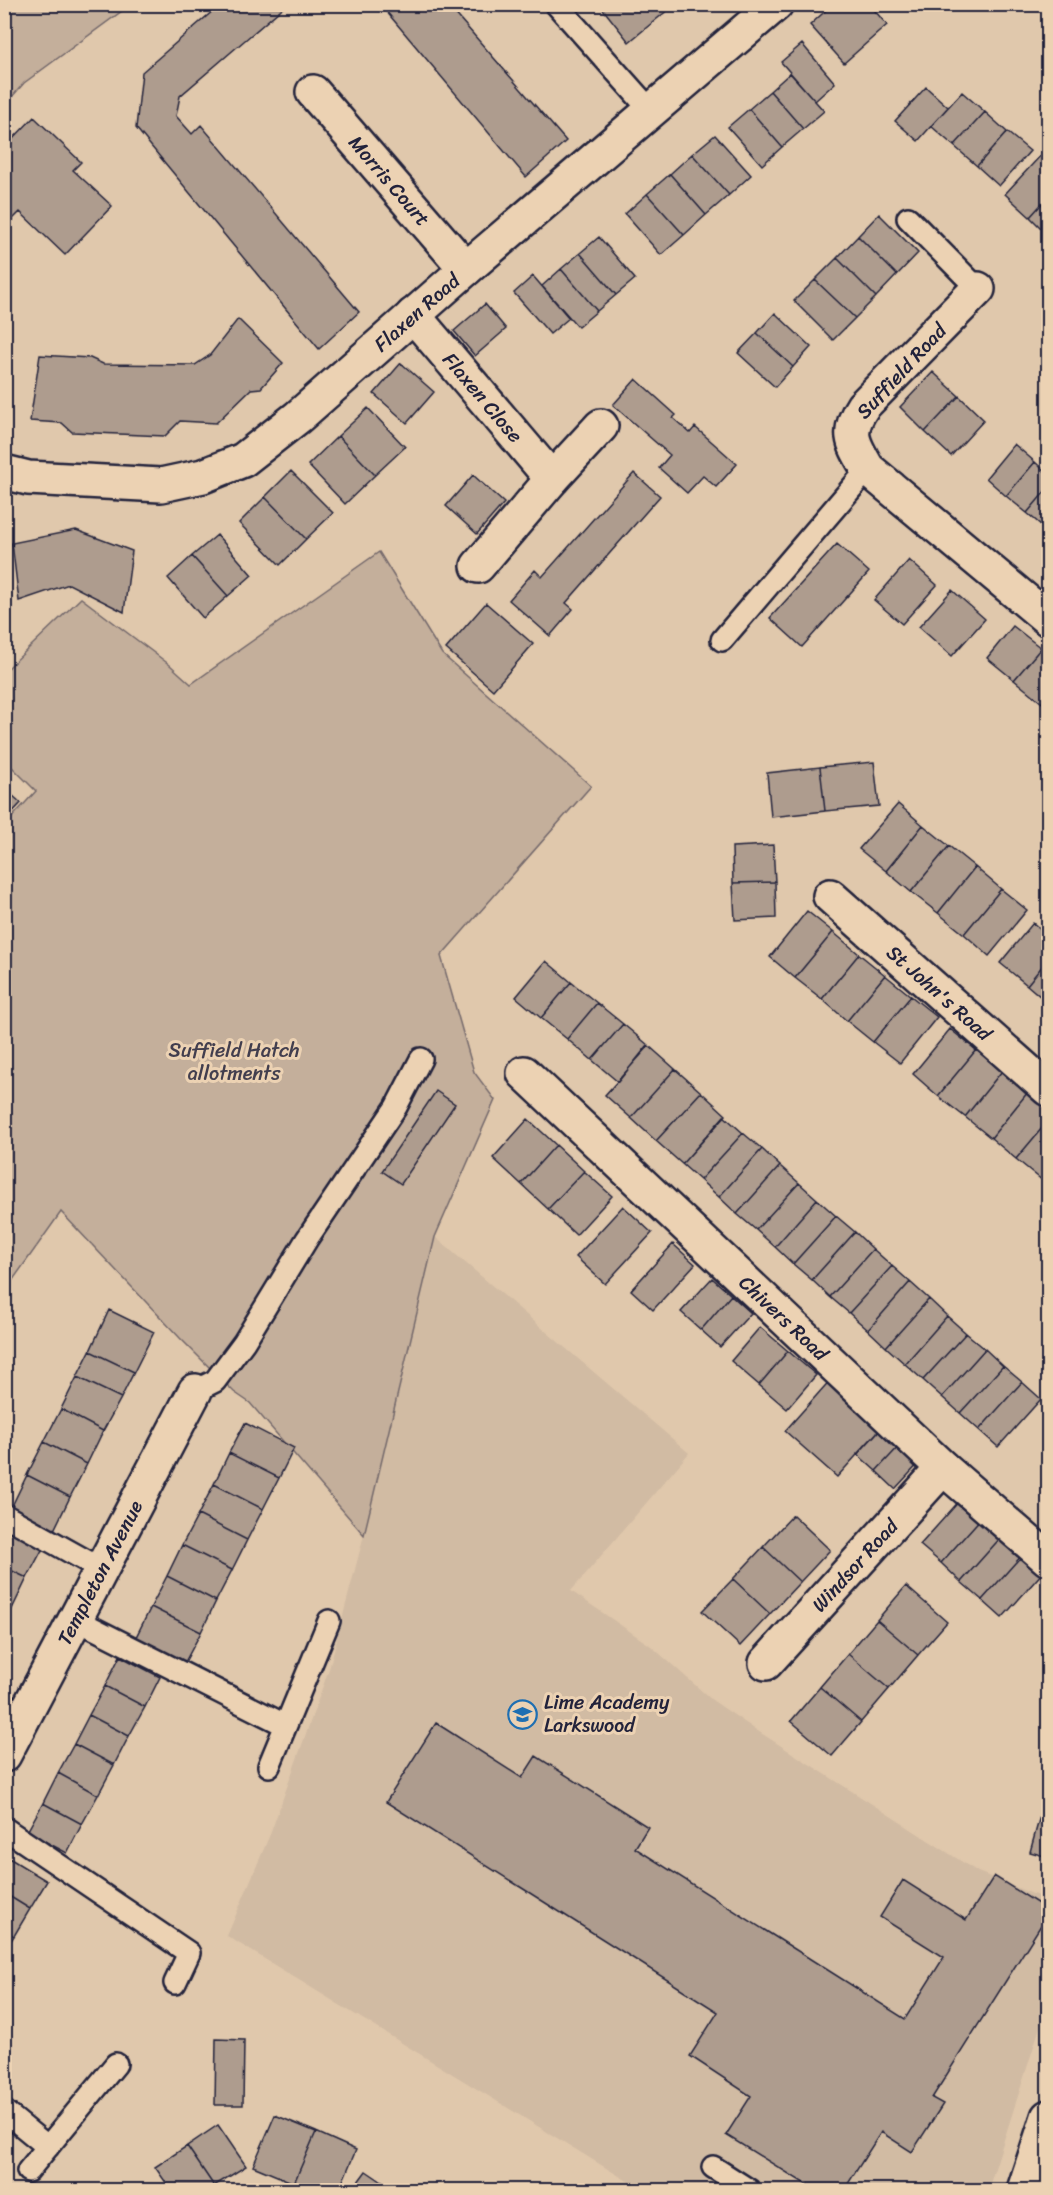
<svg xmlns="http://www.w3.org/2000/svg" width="1053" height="2195" font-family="Sriracha,sans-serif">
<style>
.built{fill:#d1bba3}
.green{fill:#c4af9b;stroke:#73686b;stroke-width:1.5}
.building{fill:#ae9c8e;stroke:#22223b;stroke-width:1.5}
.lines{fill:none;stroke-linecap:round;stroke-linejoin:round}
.service-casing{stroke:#22223b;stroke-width:26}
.minor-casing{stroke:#22223b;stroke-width:38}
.primary-casing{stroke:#22223b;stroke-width:38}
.service{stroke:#ecd2b3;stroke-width:21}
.minor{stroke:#ecd2b3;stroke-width:33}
.primary{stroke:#ecd2b3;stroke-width:33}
.labels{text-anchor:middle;stroke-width:6;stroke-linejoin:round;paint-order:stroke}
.street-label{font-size:20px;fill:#22223b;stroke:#ecd2b3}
.park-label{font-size:20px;fill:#423e4e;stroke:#ecd2b3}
.poi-label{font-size:20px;fill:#22223b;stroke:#ecd2b3;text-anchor:start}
</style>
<rect width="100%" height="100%" fill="#e0c8ac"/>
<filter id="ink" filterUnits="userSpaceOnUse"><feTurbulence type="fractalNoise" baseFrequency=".0167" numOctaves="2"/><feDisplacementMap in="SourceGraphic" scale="12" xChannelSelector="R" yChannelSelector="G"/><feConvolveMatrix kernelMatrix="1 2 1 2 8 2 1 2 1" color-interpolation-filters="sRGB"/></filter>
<g filter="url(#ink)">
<path class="built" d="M435,1237l254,216 -118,138 80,55 61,54 41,28 225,144 70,28v102l-60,188h-346l-415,-254 44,-104 58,-163 35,-134z"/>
<path class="green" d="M5,4h125v1l-106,78 -19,22z
M379,552l63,102 149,132 -150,170 33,116 21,28 -60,137 -71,298 -114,-132 -16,-11 -54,-54 -119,-126 -56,79v-466l31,-34 -31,-31v-89l76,-73 89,67 21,19z"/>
<path class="building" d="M221,4h66l-107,92 -4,20 16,18 9,-9 158,187 -40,37 -183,-221 6,-56z
M380,4h67l119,137 -40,36z
M599,4h76l-46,38z
M833,4h36l18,21 -43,38 -34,-38z
M802,44l33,39 -20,18 -34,-39z
M790,73l34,38 -21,18 -33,-38z
M926,87l22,20 -30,34 -23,-20z
M770,91l33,38 -21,18 -33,-38z
M962,92l23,20 -31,34 -23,-20z
M749,109l33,38 -20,18 -34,-38z
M985,112l22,20 -30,34 -23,-20z
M34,117l47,45 -8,8 39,36 -47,49 -45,-43 -16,16v-80z
M1007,132l23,19 -31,35 -22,-20z
M715,135l36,40 -22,20 -37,-41z
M692,154l37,41 -23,20 -36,-41z
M1042,154l6,6v37l-18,20 -25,-23z
M670,174l36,41 -22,20 -37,-41z
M647,194l37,41 -23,20 -36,-41z
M1048,197v38l-18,-18z
M879,214l39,39 -21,22 -39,-39z
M858,236l39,39 -21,22 -39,-39z
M599,237l36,42 -19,16 -36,-42z
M580,253l36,42 -19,16 -36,-42z
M837,258l39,39 -21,21 -40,-38z
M561,269l36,42 -19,16 -36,-41z
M533,276l36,42 -19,16 -36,-41z
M815,280l40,38 -22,22 -39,-39z
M485,304l21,25 -31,27 -21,-25z
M775,313l36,34 -18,20 -36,-34z
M238,319l45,44 -22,25 -10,1 -35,34 -36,-2 -15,15 -93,-4 -10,-9 -32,-2 10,-66 50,3 13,6 92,1 15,-10z
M757,333l36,34 -18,20 -37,-34z
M401,363l33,29 -27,31 -33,-29z
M933,372l26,24 -34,36 -25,-25z
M636,379l40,36 -3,3 17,15 5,-6 42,37 -21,23 -13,-11 -16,17 -28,-25 11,-13 -57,-50z
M959,396l25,24 -33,36 -26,-24z
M368,408l37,39 -30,28 -37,-39z
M338,436l37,39 -30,29 -37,-39z
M1014,444l21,18 -29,34 -20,-18z
M1035,462l13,12v14l-21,25 -21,-17z
M291,471l42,42 -27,26 -41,-42z
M634,473l26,23 -94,107 7,6 -23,27 -41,-36 26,-30 7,7z
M473,475l31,28 -27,31 -31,-28z
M1048,488v43l-21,-18z
M265,497l41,42 -26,26 -41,-42z
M76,530l56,21 -8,61 -55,-28 -50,17 -7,-58z
M217,535l35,40 -24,21 -36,-40z
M837,544l32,28 -67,75 -32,-29z
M192,556l36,40 -25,22 -35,-40z
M909,560l28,25 -35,39 -28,-24z
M952,590l33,29 -33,37 -33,-29z
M486,603l47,41 -40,46 -47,-41z
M1013,626l28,22 -27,32 -27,-22z
M1041,648l7,6v40l-6,9 -28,-23z
M874,762l5,44 -54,5 -5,-44z
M820,767l5,44 -54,6 -4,-44z
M4,788l17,15 -17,18z
M898,804l25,21 -37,46 -27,-22z
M923,825l26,21 -38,46 -25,-21z
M773,845l2,37 -42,1 -1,-36z
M949,846l26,21 -37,46 -27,-21z
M975,867l26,22 -37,45 -26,-21z
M775,882l1,36 -41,2 -2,-37z
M1001,889l26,21 -38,46 -25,-22z
M807,911l26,21 -38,46 -25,-21z
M1033,923l15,12v24l-21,26 -27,-22z
M833,932l26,22 -37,45 -27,-21z
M859,954l26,21 -38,46 -25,-22z
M1048,959v44l-21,-18z
M546,961l25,21 -30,36 -25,-21z
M885,975l26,21 -38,46 -26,-21z
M571,982l26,21 -30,36 -26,-21z
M911,996l26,21 -37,46 -27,-21z
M597,1003l26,21 -31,36 -25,-21z
M623,1024l25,21 -30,37 -26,-22z
M950,1029l26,21 -38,46 -25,-22z
M649,1046l26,23 -44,49 -26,-23z
M976,1050l26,21 -37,46 -27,-21z
M675,1069l26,23 -45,49 -25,-23z
M1002,1071l26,21 -37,46 -26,-21z
M436,1091l19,13 -54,80 -19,-13z
M701,1092l25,23 -44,49 -26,-23z
M1028,1092l20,18v11l-32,38 -25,-21z
M724,1116l19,17 -43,47 -18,-16z
M528,1119l28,26 -35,39 -28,-26z
M1048,1121v53l-5,7 -27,-22z
M743,1133l19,16 -43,48 -19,-17z
M556,1145l28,26 -36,38 -27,-25z
M762,1149l18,17 -43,48 -18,-17z
M780,1166l19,17 -43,47 -19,-16z
M584,1171l28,25 -36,39 -28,-26z
M799,1183l18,16 -42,48 -19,-17z
M817,1199l19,17 -43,48 -18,-17z
M623,1206l29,27 -47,51 -29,-27z
M836,1216l19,16 -43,48 -19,-16z
M855,1232l18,17 -43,48 -18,-17z
M673,1244l22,20 -42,46 -22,-20z
M873,1249l19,17 -43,47 -19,-16z
M892,1266l18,16 -42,48 -19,-17z
M712,1278l19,17 -30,35 -20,-18z
M910,1282l19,17 -43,48 -18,-17z
M731,1295l20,18 -31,34 -19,-17z
M929,1299l18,17 -42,48 -19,-17z
M109,1310l45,22 -20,40 -44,-21z
M947,1316l19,17 -43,47 -18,-16z
M760,1327l28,24 -29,34 -28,-24z
M966,1333l19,16 -43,48 -19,-17z
M985,1349l18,17 -43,47 -18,-16z
M90,1351l44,21 -13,26 -44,-21z
M788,1351l28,24 -29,34 -28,-24z
M1003,1366l19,16 -43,48 -19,-17z
M77,1377l44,21 -18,33 -42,-22z
M832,1378l52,47 -47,52 -52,-46z
M1022,1382l19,17 -43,48 -19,-17z
M61,1409l42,22 -16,33 -43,-22z
M245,1423l49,25 -15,30 -50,-25z
M884,1425l19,17 -27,29 -19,-17z
M44,1442l43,22 -17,33 -43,-22z
M903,1442l19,18 -27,29 -19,-18z
M229,1453l50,25 -16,31 -49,-25z
M27,1475l43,22 -16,33 -43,-22z
M214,1484l49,25 -16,31 -49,-25z
M962,1498l21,18 -42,47 -21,-18z
M198,1515l49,25 -15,30 -50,-25z
M793,1515l37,35 -30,32 -37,-35z
M983,1516l20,19 -42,47 -20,-19z
M4,1528l39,20 -16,30 -23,-11z
M1003,1535l21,18 -42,47 -21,-18z
M182,1545l50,25 -16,31 -49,-25z
M763,1547l37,35 -30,32 -37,-35z
M1024,1553l20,18 -42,47 -20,-18z
M4,1567l23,11 -15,31 -8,-4z
M167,1576l49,25 -15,31 -50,-25z
M733,1579l37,35 -30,32 -38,-35z
M906,1586l41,36 -29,33 -41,-35z
M4,1605l8,4 -8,14z
M151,1607l50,25 -16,30 -49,-25z
M877,1620l41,35 -29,34 -41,-35z
M848,1654l41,35 -28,33 -41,-35z
M120,1656l40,21 -15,30 -40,-21z
M105,1686l40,21 -16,29 -40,-21z
M820,1687l41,35 -29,34 -41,-35z
M89,1715l40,21 -15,29 -40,-21z
M436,1723l86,55 14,-22 112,71 -13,21 270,171 39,-62 -64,-40 23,-37 63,40 28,-44 54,34v4l-116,184 11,6 -31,48 -31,-20 -37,58h-29l-89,-55 25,-39 -61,-40 28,-44 -332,-210z
M74,1744l40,21 -16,30 -40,-22z
M58,1773l40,22 -16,29 -39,-21z
M1048,1785v33l-8,-2z
M43,1803l39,21 -15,29 -40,-21z
M1040,1816l8,2v39l-18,-5z
M9,1858l38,23 -17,28 -26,-16v-27z
M4,1893l26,16 -16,27 -10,-6z
M4,1930l10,6 -10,15z
M216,2039l28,1 -1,65h-28z
M275,2115l41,17 -22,51 -41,-17z
M218,2125l28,41 -32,20 -27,-40z
M316,2132l40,18 -17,40h-28l-17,-7z
M187,2146l27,40 -6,4h-37l-16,-23z
M366,2171l28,19h-42z"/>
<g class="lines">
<defs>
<path id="service" d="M556,4l95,107
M908,218l70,71
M722,640l146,-171
M195,1391l20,-10 29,-39 63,-103 89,-132 25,-48
M4,1515l97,54
M75,1619l210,106
M269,1766l60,-145
M4,1828l185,125 -14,30
M4,2111l44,36
M713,2167l36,23
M28,2171l88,-107"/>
<g id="minor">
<path id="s1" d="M313,92l153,177"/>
<path d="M978,289l-115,117c-18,27 -10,37 5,63l180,150"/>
<path id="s2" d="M413,315l139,164"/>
<path id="s3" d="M4,472l24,6 133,7 42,-9 40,-16 55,-43 168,-148 310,-265"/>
<path d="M478,566l74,-87 49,-53"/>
<path id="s4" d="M830,896l218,193"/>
<path id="s5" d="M524,1073l419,395 105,91"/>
<path id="s6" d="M766,1663l177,-195"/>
<path id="s7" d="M4,1755l191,-364"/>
</g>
<path id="primary" d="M1024,2190l24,-73"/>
</defs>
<use href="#service" class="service-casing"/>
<use href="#minor" class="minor-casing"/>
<use href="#primary" class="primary-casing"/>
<use href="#service" class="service"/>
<use href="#minor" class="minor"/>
<use href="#primary" class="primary"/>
</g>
</g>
<defs>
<symbol id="school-ring" viewBox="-11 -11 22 22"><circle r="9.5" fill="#ecd2b3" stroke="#1f6fb2" stroke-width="1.5"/><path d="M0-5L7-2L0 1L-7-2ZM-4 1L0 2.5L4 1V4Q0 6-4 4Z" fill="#1f6fb2"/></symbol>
</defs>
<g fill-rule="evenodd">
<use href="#school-ring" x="506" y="1698" width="33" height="33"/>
</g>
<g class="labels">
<g class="street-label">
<text dy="7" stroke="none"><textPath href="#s1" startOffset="117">Morris Court</textPath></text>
<text dy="7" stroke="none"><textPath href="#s3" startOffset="472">Flaxen Road</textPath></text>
<text transform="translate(901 371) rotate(-47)" y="7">Suffield Road</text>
<text dy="7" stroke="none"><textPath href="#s2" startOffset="108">Flaxen Close</textPath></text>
<text dy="7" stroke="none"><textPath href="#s4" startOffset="146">St John's Road</textPath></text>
<text dy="7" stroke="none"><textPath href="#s5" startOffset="357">Chivers Road</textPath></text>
<text dy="7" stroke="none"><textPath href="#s6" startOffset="132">Windsor Road</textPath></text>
<text dy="7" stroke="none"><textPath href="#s7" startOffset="206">Templeton Avenue</textPath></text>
</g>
<g class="park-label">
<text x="234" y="1057">Suffield Hatch<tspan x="234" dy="23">allotments</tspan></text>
</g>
<g class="poi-label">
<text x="544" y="1709">Lime Academy<tspan x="544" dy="23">Larkswood</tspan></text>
</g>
</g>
<rect width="1053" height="2195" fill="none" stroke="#ecd2b3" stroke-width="24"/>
<rect x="12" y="12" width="1029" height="2171" fill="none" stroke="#22223b" stroke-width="2" filter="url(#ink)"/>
</svg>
